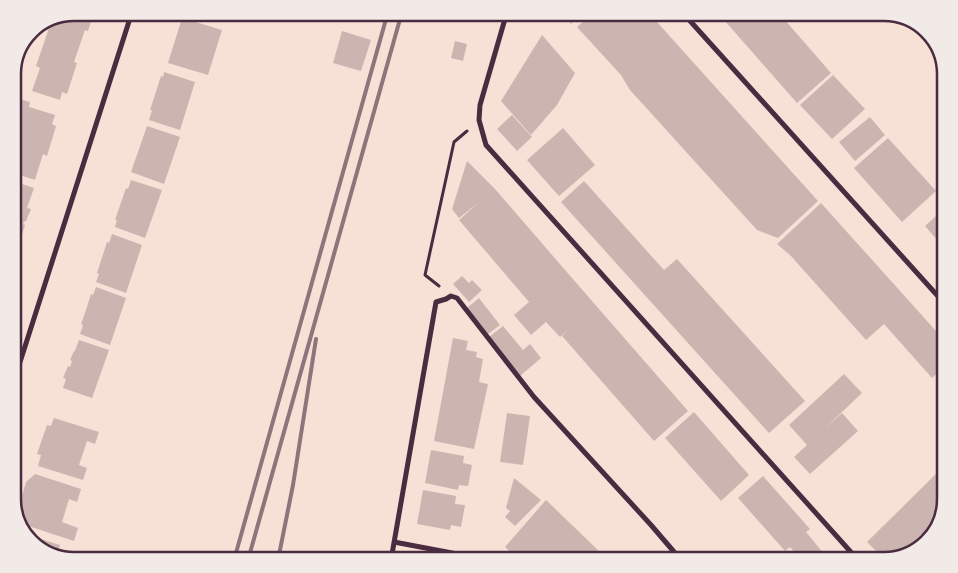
<svg xmlns="http://www.w3.org/2000/svg" width="958" height="573" font-family="'Titillium Web',sans-serif">
<style>
.building{fill:#ccb4b1}
.lines{fill:none;stroke-linecap:round;stroke-linejoin:round}
.path{stroke:#4a2c40;stroke-width:3}
.minor{stroke:#4a2c40;stroke-width:5}
.rail{stroke:#8f747c;stroke-width:4}
.rim{fill:none;stroke:#4a2c40;stroke-width:2.5}
</style>
<rect width="100%" height="100%" fill="#f7e1d7"/>
<path class="building" d="M74,12h20l-6,19 -3,-1 -11,32 3,1 -10,31 -5,-2 -2,8 -28,-9 8,-23 -4,-2 15,-44z
M561,12h23l-13,12z
M594,12h54l170,189 -40,37 -21,-8 -127,-140 -9,-15 -44,-48z
M717,12h61l53,61 -34,30z
M182,18l40,12 -14,45 -40,-12z
M342,31l29,9 -10,31 -28,-8z
M542,35l33,38 -18,32 -26,30 -30,-34z
M455,41l12,3 -4,17 -12,-3z
M164,72l31,10 -15,48 -31,-10 3,-10h-2l11,-34 2,1z
M833,75l32,34 -33,30 -32,-34z
M13,97l17,5 -1,5 26,8 -3,9 4,2 -9,30 -4,-2 -8,26 -22,-7v-37l6,-20 -6,-2z
M512,115l20,22 -15,14 -20,-22z
M870,117l15,18 -30,26 -16,-19z
M147,126l33,11 -16,47 -33,-12z
M563,128l32,37 -36,31 -32,-36z
M888,138l48,53 -34,31 -48,-54z
M467,161l28,28 90,104 103,118 -34,30 -92,-105 6,-6 -8,7 -14,-15 -15,13 -17,-20 15,-13 -70,-82 19,-17 -19,15 -7,-9z
M131,180l31,10 -17,48 -30,-11 2,-7h-2l11,-32 2,1z
M13,181l21,7 -7,20 4,1 -5,12h-1l-2,3 2,1 -4,13 -2,-1 -4,10 -2,-1z
M584,181l80,89 13,-11 128,142 -36,32 -208,-231z
M821,203l124,138v25l-13,12 -48,-54 -18,16 -75,-84 -14,-12z
M945,208v41l-20,-23z
M112,234l30,11 -16,48 -30,-11 3,-8 -2,-1 10,-31 2,1z
M462,276l7,7 3,-3 10,10 -13,12 -16,-18z
M96,287l30,11 -16,47 -30,-11 3,-9 -2,-1 5,-14 5,-16 2,1z
M479,298l21,27 -12,9 -21,-26z
M503,326l20,24 7,-6 11,14 -21,18 -31,-39z
M453,338l15,3 -2,9 11,2 -1,5 7,2 -4,23 9,2 -14,65 -40,-8z
M79,340l30,10 -17,48 -29,-10 3,-9 -3,-1 5,-12 2,1 2,-6 -2,-1 4,-9h1z
M844,374l18,19 -38,36 18,-16 16,18 -48,43 -16,-17 13,-12 -18,-20z
M694,412l55,63 -28,26 -56,-63z
M507,413l23,3 -7,49 -23,-3z
M54,418l45,14 -4,12 -8,-3 -8,24 8,3 -4,12 -45,-14 3,-11 -4,-1 10,-29 4,1z
M431,450l33,6 -1,7 9,2 -4,21 -9,-1 -1,5 -33,-7z
M945,465v34l-4,17 -42,40 -14,4 -18,-18z
M35,474l46,15 -4,13 -8,-3 -7,23 16,6 -4,13 -55,-18 4,-12 -5,-1 8,-28z
M763,476l47,53 -4,3 23,28h-28l-11,-13 -5,4 -47,-53z
M514,478l27,22 -26,26 -10,-9 5,-6 -4,-3z
M423,490l33,6 -1,8 10,1 -4,22 -10,-2 -1,5 -33,-6z
M546,500l55,53 8,7h-90l-14,-13z
M25,534l35,11 -3,11 -14,-4z"/>
<g class="lines">
<path class="path" d="M439,286l-14,-11 29,-133 13,-11"/>
<path class="minor" d="M507,12l-27,93 -1,15 7,25 372,415
M682,12l263,292
M13,384l119,-372
M394,542l95,18
M391,560l45,-258 10,-3 5,-3 6,2 77,99 117,128 30,35"/>
<path class="rail" d="M234,560l154,-548
M248,560l154,-548
M278,560l15,-75 23,-146"/>
</g>
<path d="M0 0H958V573H0ZM74 21H884A53 53 0 0 1 937 74V499A53 53 0 0 1 884 552H74A53 53 0 0 1 21 499V74A53 53 0 0 1 74 21Z" fill="#f1eae7" fill-rule="evenodd"/>
<path class="rim" d="M74 21H884A53 53 0 0 1 937 74V499A53 53 0 0 1 884 552H74A53 53 0 0 1 21 499V74A53 53 0 0 1 74 21Z"/>
</svg>
